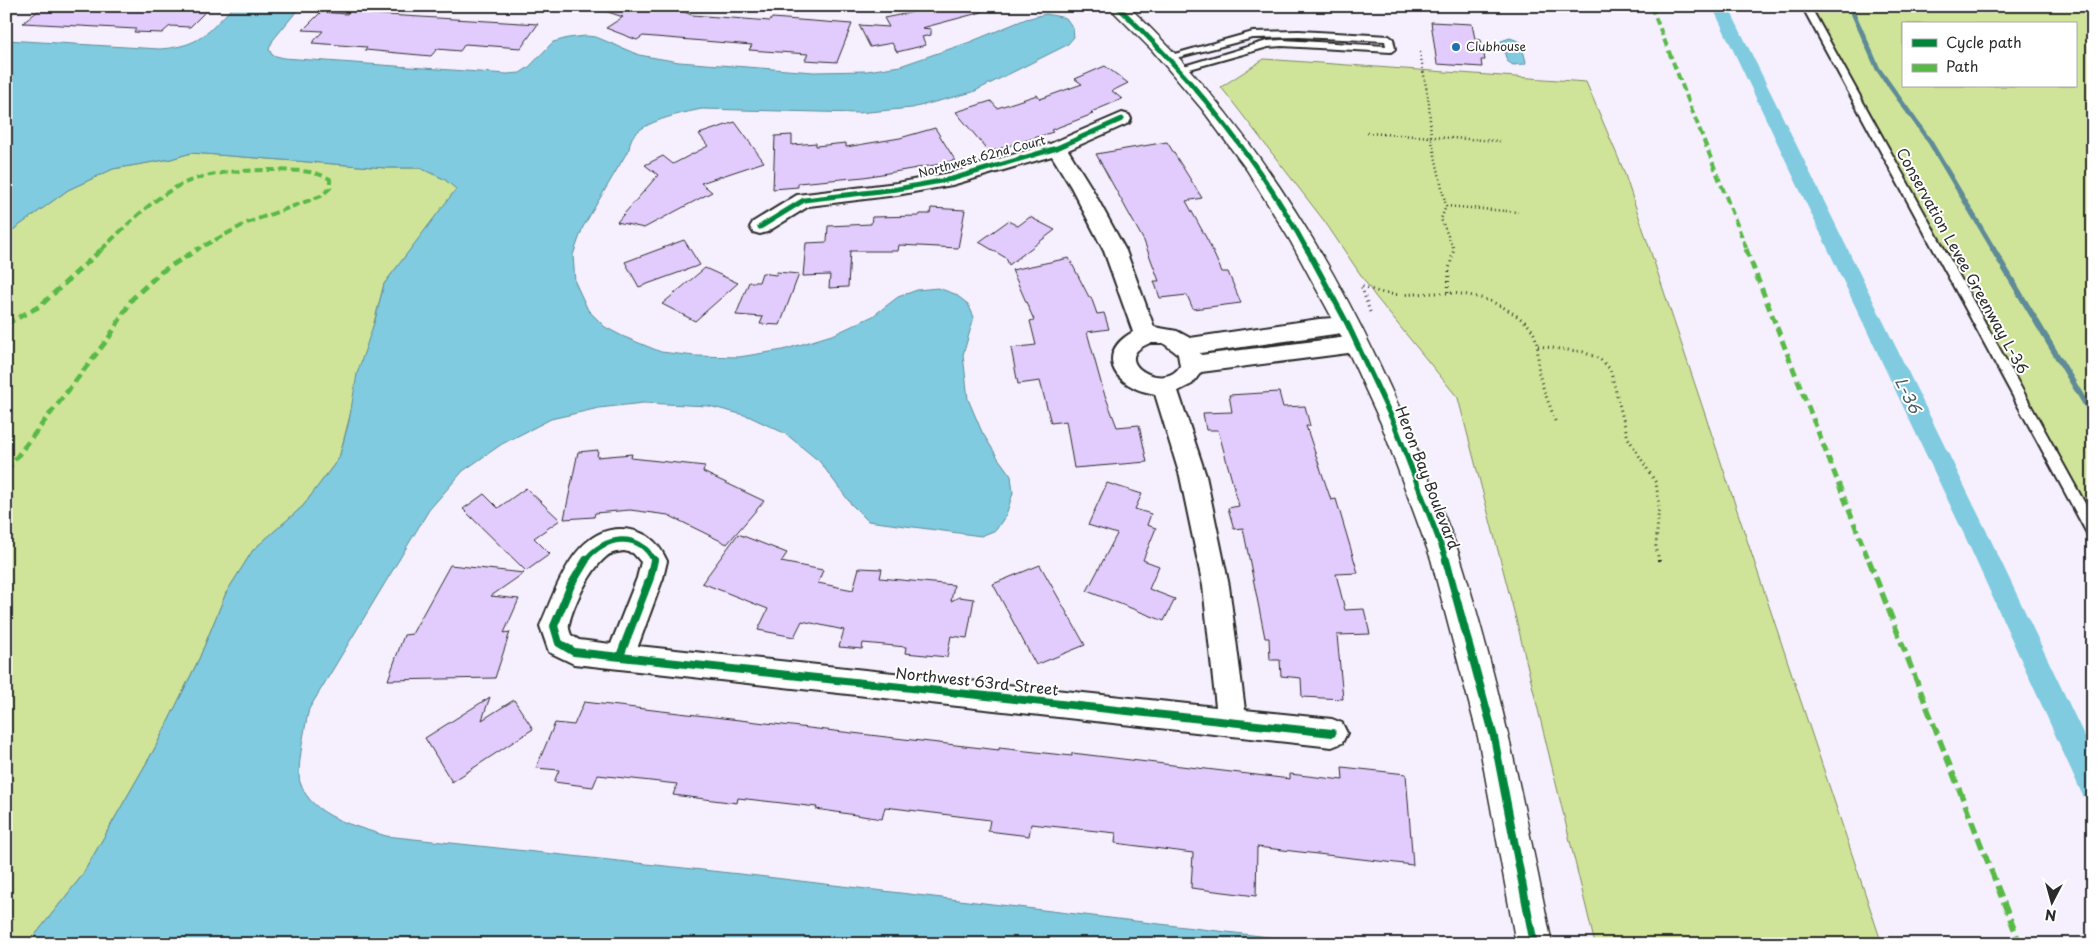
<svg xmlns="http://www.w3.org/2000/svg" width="2099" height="950" font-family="'Playpen Sans',sans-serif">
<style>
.green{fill:#cfe498;stroke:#7d8862;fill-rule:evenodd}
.water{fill:#80cbe0;stroke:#5e8b98}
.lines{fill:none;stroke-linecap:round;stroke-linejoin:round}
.stream-far1{stroke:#5e8b98;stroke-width:5}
.stream{stroke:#5e8b98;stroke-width:6}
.canal{fill:#80cbe0;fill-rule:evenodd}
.building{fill:#e2ccfd;stroke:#2b2b2b}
.lane-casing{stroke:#2b2b2b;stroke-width:4}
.street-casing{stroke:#2b2b2b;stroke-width:4}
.secondary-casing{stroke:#2b2b2b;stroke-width:3}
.path-far2{stroke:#2b2b2b;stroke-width:2.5;stroke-dasharray:1 3;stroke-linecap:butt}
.path-far1{stroke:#2b2b2b;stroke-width:3;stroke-dasharray:1 4;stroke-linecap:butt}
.path{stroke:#2b2b2b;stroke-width:4;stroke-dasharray:1 4.5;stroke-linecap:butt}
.lane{fill:#fff;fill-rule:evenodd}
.street{fill:#fff;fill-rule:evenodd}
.secondary{fill:#fff;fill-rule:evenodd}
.quiet-far2{stroke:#58b947;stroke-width:4;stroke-dasharray:8 4;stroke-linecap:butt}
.quiet-far1{stroke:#58b947;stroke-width:5;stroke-dasharray:9 5;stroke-linecap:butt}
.quiet{stroke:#58b947;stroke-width:5.5;stroke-dasharray:12 5.5;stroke-linecap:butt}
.cycleway-far2-casing{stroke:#fff;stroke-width:8}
.cycleway-far1-casing{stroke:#fff;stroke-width:9}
.cycleway-casing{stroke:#fff;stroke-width:11}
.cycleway-far2{stroke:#00873e;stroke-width:5}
.cycleway-far1{stroke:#00873e;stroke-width:5.5}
.cycleway{stroke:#00873e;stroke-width:8}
.poi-dot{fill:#1f6fb2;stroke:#fff;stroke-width:2}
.labels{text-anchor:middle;stroke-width:4;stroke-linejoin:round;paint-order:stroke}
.far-poi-label{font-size:12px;fill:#2b2b2b;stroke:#fff;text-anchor:start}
.far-street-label{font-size:12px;fill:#2b2b2b;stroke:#fff}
.street-label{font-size:15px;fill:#2b2b2b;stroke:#fff}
.water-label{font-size:16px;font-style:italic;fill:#445b61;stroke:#fff}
</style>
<rect width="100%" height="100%" fill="#f6f0fe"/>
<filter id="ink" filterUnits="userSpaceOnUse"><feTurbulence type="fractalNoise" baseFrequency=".02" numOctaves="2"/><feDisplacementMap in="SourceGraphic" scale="10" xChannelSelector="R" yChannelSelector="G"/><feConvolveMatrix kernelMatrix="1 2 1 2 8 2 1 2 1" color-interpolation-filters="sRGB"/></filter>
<g filter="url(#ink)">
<path class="green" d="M1806,6h287v525zM1903,24h172v62h-172z
M1264,59l322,23 37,87 259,775h-287l-78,-321 -59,-225 -83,-102 -50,-74 -104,-135z
M191,153l195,15h34l24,11 13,10 -73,95 -45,174 -36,48 -50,44 -27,43 -27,66 -44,89 -74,129 -53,67h-22v-709l62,-45 45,-21 58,-10z"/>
<path class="water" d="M234,6h67l-28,34 -4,9 3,6 12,3 223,16 13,-1 9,-6 24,-25 15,-4 18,-2 10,1 43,18 40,7 135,10 53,-1 33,-5 70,-24 56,-23 20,-5 20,4 7,10 1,9 -7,8 -94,47 -61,16 -54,5 -156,-4c-20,4 -53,11 -67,25 -4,3 -5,10 -6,15l-46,78 -10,28 2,27 13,28 17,17 17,9 39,16 34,4 44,1 44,-7 52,-16 38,-18 25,-19 19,-7 21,-2 17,6 13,10 6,13 -11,38 5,44 14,33 16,26 13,18 2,17 -7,22 -10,15 -15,6 -113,-15 -17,-17 -31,-42 -34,-28 -38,-18 -39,-10 -66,-3 -44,5 -48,11 -49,25 -39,27 -34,39 -120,199c-3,13 -13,61 -9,73 11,35 56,44 86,54l372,40 569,68h-1299l53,-67 74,-129 44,-89 27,-66 27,-43 50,-44 36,-48 10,-37 8,-47 18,-54 9,-36 72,-95 -12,-10 -24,-11h-34l-195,-15 -20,6 -58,10 -45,21 -62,45v-195l154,9c41,-3 47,-16 74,-43z
M1510,38l11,4 5,20 -1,2 -12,1 -6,-4 -6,-20z"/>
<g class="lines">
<path class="stream-far1" d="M1850,6l28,63 52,73 64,108"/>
<path class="stream" d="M1993,249l100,167"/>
<path class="canal" d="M1712,6h16l258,524 107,224v46l-10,-4 -121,-266z"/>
</g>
<path class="building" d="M44,6h167l-21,21 -20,-1 -8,7 -28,-1 2,-3 -113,-6z
M599,6h70l23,9 78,6 2,-3 80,6 -15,38 -32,-2 3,-6 -59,-4 3,-5 -109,-9 -6,4 -31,-12 17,-11 -24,-8z
M910,6h71l1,6 -60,16 9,1v6l-9,2 4,8 -29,7 -5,-9 -22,4 -11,-22 30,2 -5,-9 30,-6z
M351,8l23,2 -4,4 168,10 -17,24 -56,-4 -5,7 -23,-2 -6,7 -66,-6 2,-3 -55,-4 11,-12 -20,-1 18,-18 26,2z
M1431,22l41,2 3,15 6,1 4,20h-4l1,7 -45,-3z
M1105,66l23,17 -16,8 10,8 -31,13 2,2 -42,16 2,2 -64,20 -33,-40 35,-11 6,7 40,-13 3,4 42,-15 -7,-5z
M735,122l29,40 -63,21 11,9 -68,36 -27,-6 41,-47 -13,-10 18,-9 10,8 35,-18 -9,-12z
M935,128l20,32 -20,5 -71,12 -66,6v4l-25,2 2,-53 17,-1v10l24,-2v3l30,-3v4l54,-9z
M1167,142l35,56 -16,3 22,40 14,31h6l13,31 -48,6 -6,-14 -27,3 -6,-17h5l-15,-40 -48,-87z
M931,208l34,2 -7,38 -59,-3 -1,6h-48l-2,36 -19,1 1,-13 -27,1 3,-33 21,-1 1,-16 43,-2 1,-7 47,-1 1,-2h10z
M1030,217l25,13 -46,35 -3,-7 -27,-16 29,-21 10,5z
M684,240l16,25 -61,22 -14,-25z
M1069,258l20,39h2l6,17 7,-1 5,16 -22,3 16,58 14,37 22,-2 8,37 -73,6 -8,-47 -15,2 -11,-42 -22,3 -7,-36 25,-3 -6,-24 4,-1 -22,-50z
M705,268l33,15 -43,38 -33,-17z
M777,272l22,2 -19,51 -20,-1 3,-7 -27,-2 13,-33h10l3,-9 14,2z
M1279,392l4,15 22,-1 5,20h-4l25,74 5,-1 22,74 -22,1 9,36 19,-1 6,25 -33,1 6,64 -41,-2 -1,-19 -20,-2 -1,-16h-10l-1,-22h-4l-22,-110 -9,1 -6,-21 11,-2 -21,-76h-12l-3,-17 29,-1 -3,-17z
M598,450l-1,7 35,-3 -1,4 74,8 -2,6 61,29 -37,43 -59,-29 -38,-5 -35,3 -1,4 -30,2 14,-67z
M1107,483l35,11 -7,15 16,5 -4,11 9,3 -13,32 16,6 -10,23 26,10 -11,22 -77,-30 30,-57 -29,-9z
M526,488l34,32 -26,18 16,16 -24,17 -63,-62 21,-15 14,14z
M738,534l49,19 -6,9 42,8 -5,13 35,7 6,-22 23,1 -2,9 74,7 -3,16 8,-4 15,2 -7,39 -16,-2 -4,21 -42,-4 1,-6 -43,-4 -1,6 -23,-2 5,-17 -42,-9 -8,16 -36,-7 10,-21 -66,-26z
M450,565l74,8 -33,23 28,3 -15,34 6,-1 -15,46 -107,2 16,-45 8,-1z
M1040,565l45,80 -49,20 -43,-81z
M490,697l-8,23 32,-20 19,29 -81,53 -27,-44z
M584,702l415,48v-2l73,8v-3l218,26v-5l53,6 -1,-13 64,7 7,91 -156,-18 -1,49 -65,-8 2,-35 -78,-10 1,-10 -85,-9 -2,12 -41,-5 2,-11 -105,-13 -3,12 -66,-10 1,-2 -79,-9 -1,5 -64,-8 4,-11 -79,-9 -5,12 -39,-5 5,-12 -23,-2 19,-45 19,2z"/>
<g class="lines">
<defs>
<path id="lane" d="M1802,6h8l283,512v18l-5,-1z
M1299,31l90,5 4,3 2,10 -4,3 -109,-6 -14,1 -89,25 -5,-3 93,-28 15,-1 104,6 -1,-5 -86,-4 -46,1 -85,22 -4,-3 89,-25z"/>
<path id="street" d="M1122,113l7,2 2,4 -2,4 -61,27 23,37 35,64 28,76 23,4 13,7 129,-19 29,-2 8,2 3,6 -3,6 -156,22 1,2 155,-19 8,2 3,6 -3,6 -8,2 -155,20 -9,12 -14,7 28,85 23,110 16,124 87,9 10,4 5,10 -5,10 -10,4 -758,-83 -25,-12 -9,-26c17,-38 36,-106 91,-96 19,4 28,14 36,31l-4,17 -25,68 578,61 -13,-121 -23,-110 -25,-82c-7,-2 -16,-3 -22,-7 -29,-15 -27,-41 0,-55l-29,-81 -33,-64 -19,-31 -100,29 -55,10 -88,11 -42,26 -7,2 -7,-2 -3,-5 3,-5 44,-27 100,-12 53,-10 100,-29zM1150,343h13l15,11 2,12c-13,23 -56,3 -44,-14 3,-4 9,-7 14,-9zM624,551l9,2 8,9 -4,16 -26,66 -32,-4 -8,-5c-1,-3 -3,-7 -2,-11 4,-19 22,-55 37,-67 5,-5 11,-5 18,-6z"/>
<path id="secondary" d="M1108,6h20c137,129 232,297 300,471 11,27 24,55 33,83 40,126 65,255 91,384h-36l-38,-207 -47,-178 -50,-136 -45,-98 -45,-83 -44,-72 -45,-61 -50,-59z"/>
</defs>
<use href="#lane" class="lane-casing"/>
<use href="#street" class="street-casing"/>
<use href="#secondary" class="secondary-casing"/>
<path class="path-far2" d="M1420,52l9,52 2,33 15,69 -5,13 13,31
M1367,133l133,8
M1446,206l72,6"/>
<path class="path-far1" d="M1448,292l1,-23 5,-20
M1370,312l-9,-27c32,15 45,8 78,8 25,-1 51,5 72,19 8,5 18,12 22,20 7,13 4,28 6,41 4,18 12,34 17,51
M1538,346l45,6 17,7 10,10 18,69 28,45 3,21 -3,42 3,15"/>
<path class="path" d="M1659,560v2"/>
<use href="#lane" class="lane"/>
<use href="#street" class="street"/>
<use href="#secondary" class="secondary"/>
<path class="quiet-far2" d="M1651,6l96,244
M101,250c22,-21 44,-44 70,-60 29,-18 69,-20 103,-20 20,1 38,-1 56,9v9l-9,8 -74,27 -51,27"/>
<path class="quiet-far1" d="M1746,249l123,312
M6,324l34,-18 62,-57
M6,471l104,-135 22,-37 29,-27 37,-23"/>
<path class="quiet" d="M1869,560l151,384"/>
<defs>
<path id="cycleway-far2" d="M1117,6c74,71 141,153 190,244
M760,227l44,-27 93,-11 55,-10 105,-31 65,-29"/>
<path id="cycleway-far1" d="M1307,249l41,76 46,98 53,138
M585,561c18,-25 54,-31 69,0"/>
<path id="cycleway" d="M586,560l-15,25 -17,41 5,17 15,9 758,81
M1446,560l48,177 40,207
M620,656l30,-78 4,-18"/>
</defs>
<use href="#cycleway-far2" class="cycleway-far2-casing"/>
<use href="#cycleway-far1" class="cycleway-far1-casing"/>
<use href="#cycleway" class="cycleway-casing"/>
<use href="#cycleway-far2" class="cycleway-far2"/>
<use href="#cycleway-far1" class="cycleway-far1"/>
<use href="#cycleway" class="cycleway"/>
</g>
</g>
<circle class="poi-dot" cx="1456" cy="47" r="5"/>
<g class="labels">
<g class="far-poi-label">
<text x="1466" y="51">Clubhouse</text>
</g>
<g class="far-street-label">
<text transform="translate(982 157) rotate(-15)" y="4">Northwest 62nd Court</text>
</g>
<g class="street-label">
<text transform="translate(1962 261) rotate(61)" y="5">Conservation Levee Greenway L-36</text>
<text transform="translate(1427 478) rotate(69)" y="5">Heron Bay Boulevard</text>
<text transform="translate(977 682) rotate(6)" y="5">Northwest 63rd Street</text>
</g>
<g class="water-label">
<text transform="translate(1908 395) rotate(64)" y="6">L-36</text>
</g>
</g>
<rect width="2099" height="950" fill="none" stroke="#fff" stroke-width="25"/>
<rect x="12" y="12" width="2074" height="925" fill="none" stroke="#2b2b2b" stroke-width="2" filter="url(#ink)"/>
<rect x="1902" y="22" width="175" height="65" fill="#ffffff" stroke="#aaaaaa"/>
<rect x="1912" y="39" width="25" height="8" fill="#00873e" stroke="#aaaaaa"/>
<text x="1946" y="48" font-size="15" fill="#2b2b2b">Cycle path</text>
<rect x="1912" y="64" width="25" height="8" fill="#58b947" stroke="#aaaaaa"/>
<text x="1946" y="72" font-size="15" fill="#2b2b2b">Path</text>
<g transform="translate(2052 902) rotate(186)" stroke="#ffffff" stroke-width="4" paint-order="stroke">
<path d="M0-4L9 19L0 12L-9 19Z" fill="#2b2b2b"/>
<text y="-8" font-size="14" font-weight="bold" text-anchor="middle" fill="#2b2b2b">N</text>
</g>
</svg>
